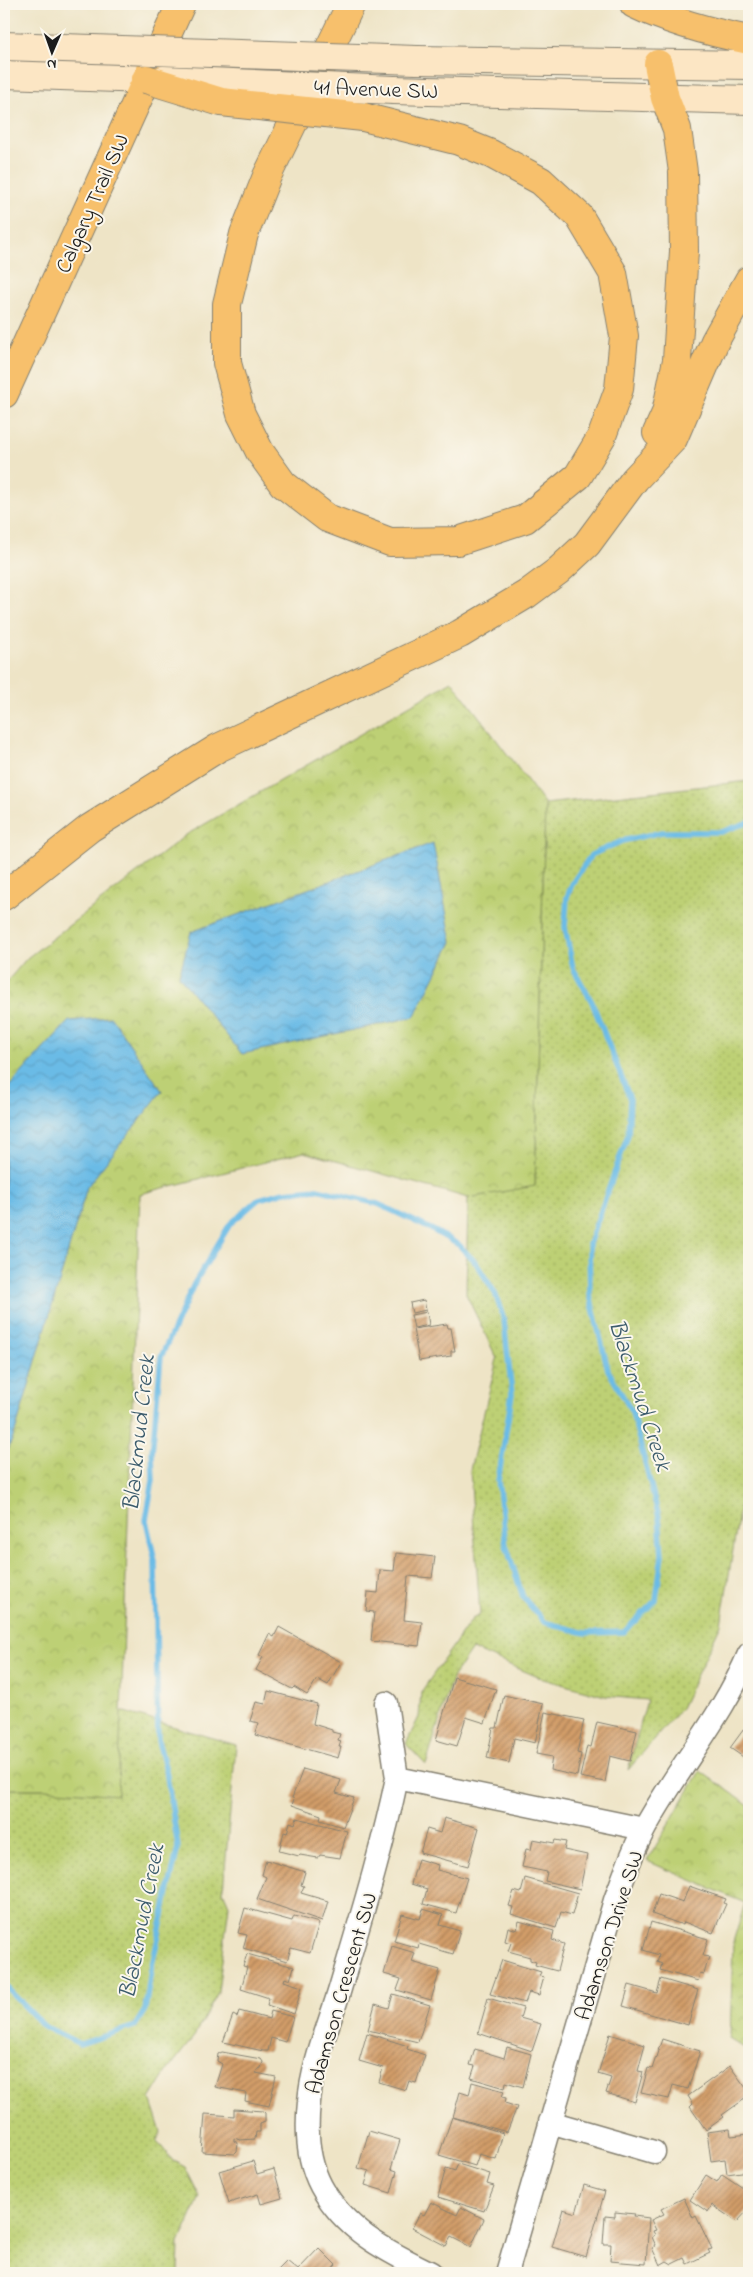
<svg xmlns="http://www.w3.org/2000/svg" width="753" height="2277" font-family="'Indie Flower',sans-serif">
<style>
.grass{fill:url(#grass-dots);stroke:#6c7648}
.park{fill:url(#park-crowns);stroke:#6c7648}
.water{fill:url(#water-waves);stroke:#446c81}
.lines{fill:none;stroke-linecap:round;stroke-linejoin:round}
.stream{stroke:#6bbbe6;stroke-width:5.5}
.building{fill:url(#building-hatch)}
.street-casing{stroke:#858071;stroke-width:25}
.secondary-casing{stroke:#858071;stroke-width:30}
.highway-casing{stroke:#858071;stroke-width:30}
.street{stroke:#fff;stroke-width:22}
.secondary{stroke:#fce6c4;stroke-width:28}
.highway{stroke:#f7c06c;stroke-width:28}
.secondary-bridge-casing{stroke:#858071;stroke-width:30;stroke-linecap:butt}
.highway-bridge-casing{stroke:#858071;stroke-width:30;stroke-linecap:butt}
.secondary-bridge{stroke:#fce6c4;stroke-width:28}
.highway-bridge{stroke:#f7c06c;stroke-width:28}
.labels{text-anchor:middle;stroke-width:4;stroke-linejoin:round;paint-order:stroke}
.street-label{font-size:22px;fill:#1c1c1c;stroke:#fbf7ec}
.water-label{font-size:24px;font-style:italic;fill:#3c5c6d;stroke:#fbf7ec}
</style>
<defs>
<pattern id="grass-dots" width="8" height="8" patternUnits="userSpaceOnUse" patternTransform="scale(1.25)"><rect width="8" height="8" fill="#bdd074"/><path d="M2 2h.1M6 6h.1" fill="none" stroke="#a2b264" stroke-width="1.8" stroke-linecap="round"/></pattern>
<pattern id="park-crowns" width="20" height="18" patternUnits="userSpaceOnUse" patternTransform="scale(1.25)"><rect width="20" height="18" fill="#bdd074"/><path d="M2 6a3 3 0 1 1 6 0M12 15a3 3 0 1 1 6 0" fill="none" stroke="#a2b264"/></pattern>
<pattern id="water-waves" width="16" height="10" patternUnits="userSpaceOnUse" patternTransform="scale(1.25)"><rect width="16" height="10" fill="#6bbbe6"/><path d="M0 5q4-4 8 0t8 0" fill="none" stroke="#5ca0c5"/></pattern>
<pattern id="building-hatch" width="6" height="6" patternUnits="userSpaceOnUse" patternTransform="scale(1.25)"><rect width="6" height="6" fill="#d29d69"/><path d="M-1 1l2-2M0 6l6-6M5 7l2-2" fill="none" stroke="#aa7f56"/></pattern>
</defs>
<rect width="100%" height="100%" fill="#fbf7ec"/>
<filter id="ink" filterUnits="userSpaceOnUse"><feTurbulence type="fractalNoise" baseFrequency=".02" numOctaves="2"/><feDisplacementMap in="SourceGraphic" scale="10" xChannelSelector="R" yChannelSelector="G"/><feConvolveMatrix kernelMatrix="1 2 1 2 8 2 1 2 1" color-interpolation-filters="sRGB"/></filter>
<filter id="wash" filterUnits="userSpaceOnUse"><feTurbulence type="fractalNoise" baseFrequency=".0096" numOctaves="4" result="noise"/><feDisplacementMap in="SourceGraphic" scale="20" xChannelSelector="R" yChannelSelector="G"/><feGaussianBlur stdDeviation="1.12" result="paint"/><feColorMatrix in="noise" values="0 0 0 0 0 0 0 0 0 0 0 0 0 0 0 0 0 1.4 0 .05"/><feComposite in="paint" operator="in"/></filter>
<g filter="url(#wash)">
<rect width="100%" height="100%" fill="#eee4c6"/>
<path class="grass" d="M749,781v670l-28,173 -40,84 -53,62 19,-70 -42,-4 -62,-17 -71,-30 -20,29 -26,87 -20,-21 13,-27 2,-25 51,-73 8,-4 -10,-145 27,-111 -31,-65 2,-96 67,-13 10,-381z
M121,1711l115,34 -13,146 6,14 -11,87 -23,43 -27,35 -18,29 11,33 -4,9 16,20 12,6 15,30 -21,46 -1,30h-174v-484h42z"/>
<path class="park" d="M452,681l93,123 -10,382 -67,12 -164,-46 -164,42 -22,601 -72,-6h-42v-804l23,-27 159,-123z
M700,1771l49,34v249l-3,-5 -16,-10 3,-97 12,-39 -98,-42z"/>
<path class="water" d="M433,843l19,99 -38,75 -172,37 -63,-78 12,-44z
M111,1017l51,74 -75,96 -71,242 -12,32v-369l65,-71z"/>
<g class="lines">
<path class="stream" d="M4,1985l40,41 36,18 55,-18 10,-16 6,-40 27,-123 -12,-77 -8,-29 -3,-180 -9,-41 7,-40 -1,-28 9,-95 33,-73 36,-60 29,-25 25,-7 33,-3 61,15 53,25 28,16 17,18 19,30 9,27 8,74 -14,87 8,64 17,52 21,25 41,11 39,-1 32,-32 6,-45 -3,-38 -27,-105 -24,-42 -18,-75 -1,-51 39,-109 2,-36 -38,-97 -19,-34 -8,-41 2,-30 6,-15 18,-27 31,-14 40,-9h59l28,-10"/>
</g>
<g id="blocks">
<path class="building" d="M424,1300l2,10 -14,3 -2,-10z
M427,1312l2,13 -15,3 -3,-13z
M447,1324l1,4h3l4,23h-4v5l-32,5 -6,-32z
M396,1553l39,4 -3,21 -24,-2 -4,44 18,2 -3,24 -48,-5 3,-29 -8,-1 2,-19 10,1 2,-23 14,1z
M279,1627l62,35 -13,23 -11,-6 -10,16 -13,-8 -2,2 -36,-19 7,-13 -4,-2 10,-21 5,3z
M454,1677l42,12 -11,34 -19,-6 -9,29 -21,-6z
M268,1691l49,13 -4,20 19,6v2l8,2 -2,6 3,1 -2,6h2l-3,11 -83,-23 4,-12 -9,-2 6,-19 9,2z
M504,1695l39,9 -8,39 -21,-5 -5,25 -22,-5 6,-30h4z
M545,1712l39,8 -7,33 4,1 -4,22 -27,-6 2,-13 -16,-3z
M597,1722l40,9 -7,30 -20,-5 -5,26 -25,-5 7,-31 4,1z
M749,1722v39l-19,-13z
M303,1769l38,11 -5,13 18,5 -11,29 -23,-7 1,-5 -29,-10 2,-6 -2,-1z
M297,1818l50,13 -7,27 -20,-3 -2,3 -18,-3 -1,1 -20,-5 5,-19 3,1 3,-11 5,2z
M444,1818l35,10 -11,38 -48,-13 7,-24 13,4z
M533,1839l21,4 1,-3 11,2 -2,8 23,5 -7,34 -35,-8 2,-9 -25,-5 4,-18 5,1z
M418,1859l20,6 -1,5 30,8 -11,35 -33,-9 4,-15 -16,-5z
M266,1860l39,12 -4,13 3,1 -3,7 27,8 -6,20 -65,-22 9,-22 -4,-2z
M525,1878l53,15 -6,22 -11,-3 -5,16 -45,-14 2,-7 -4,-1 5,-15 7,2z
M689,1886l37,13 -2,4 2,1 -13,29 -29,-11 -1,3 -31,-11 7,-20 24,8z
M245,1908l47,13 2,-5 25,7 -9,30 -19,-5 -4,13 -44,-13 4,-13 -9,-2z
M423,1909l20,6 -3,10 20,6 -7,23 -34,-10 -1,4 -24,-7 8,-27 18,5z
M519,1921l35,10 -2,9 12,4 -7,27 -22,-6 1,-3 -6,-2v-3l-22,-6 3,-8 -6,-2 3,-14 9,3z
M651,1922l57,17 -5,17 6,1 -5,17 -4,-1 -2,8 -38,-11 2,-6 -5,-2 2,-7 -16,-5z
M392,1946l23,7 -3,9 28,8 -9,30 -34,-10 4,-11 -17,-5z
M247,1954l47,13 -4,13 -5,-2 -1,3 18,6 -8,27 -27,-9 2,-7 -28,-9 6,-22 -4,-1z
M502,1960l39,12 -2,4 5,1 -5,18 -10,-3 -4,11 -35,-9z
M661,1979l37,11 -10,35 -65,-19 6,-21 28,8z
M393,1994l37,11 -12,37 -50,-12 7,-26 14,4z
M488,1998l35,10 -3,10 21,6 -9,27 -54,-18z
M239,2011l30,8 2,-8 22,6 -8,25 -14,-4 -3,13h-5l-40,-9 10,-27 4,2z
M367,2033l41,13 -1,3 18,6 -9,28 -7,-2 -3,9 -27,-8 4,-14 -24,-7z
M610,2034l35,11 -7,26 5,1 -8,30 -29,-9 5,-15 -13,-4z
M662,2039l38,12 -12,38 -15,-4 -4,14 -28,-6 7,-25 4,1z
M507,2047l24,7 -8,33 -17,-5 -1,6 -34,-10 4,-12 -5,-1 5,-16 29,9z
M222,2052l39,7 2,3 -2,6 -4,2 -1,3 20,4 -7,29 -24,-5 1,-8 -31,-6 7,-23 -5,-3 1,-7z
M730,2066l19,26v4l-27,19 2,2 -18,13 -16,-23 3,-3 -5,-8z
M472,2082l32,9 -2,6 4,1 -1,5 12,4 -10,25 -54,-15 7,-25 9,3z
M234,2109l29,2 2,2v9l-5,2v8h-4l-1,7 -15,1 -6,-2v3l4,2 -1,9 -2,2 -33,-2 3,-38 29,2z
M452,2117l51,16 -7,26 -17,-5 -4,12 -36,-11z
M730,2129l1,7 18,-2v37l-22,3 -2,-15 -14,2 -4,-29z
M369,2131l31,9 -9,29 6,2 -6,22 -26,-8 4,-14 -11,-3z
M253,2161l4,13 17,-5 8,29 -21,6 -3,-10 -29,9 -10,-32z
M458,2164l32,10 -3,10 7,2 -10,25 -46,-14 8,-29 9,3z
M722,2174l27,18v17l-12,13 -25,-17 -4,7 -18,-12 16,-25 11,7z
M584,2185l21,6 -19,66 -34,-10 11,-38 13,4z
M684,2198l9,20 3,-2 16,33 -4,1 2,3 -23,11 -3,-6 -12,6 -5,-3 -7,4 -8,-17 4,-2 -4,-9 3,-2 -2,-4 3,-1 -5,-10 13,-6 -3,-5z
M431,2202l26,13 4,-8 23,12 -13,28 -20,-10 -5,9 -34,-18 8,-15 4,2z
M615,2212l20,2 -1,2 15,2 -3,46 -36,-3 1,-17h-8l2,-28 10,1z
M319,2248l17,17 -7,8h-54l12,-12 11,9z"/>
</g>
</g>
<g filter="url(#ink)">
<use href="#blocks" fill-opacity="0" stroke="#858071" stroke-width="1"/>
<g class="lines">
<defs>
<path id="street" d="M386,1703l11,75
M550,2122l104,30
M431,2273c-44,-22 -85,-41 -110,-87 -14,-26 -15,-56 -12,-84 3,-37 19,-74 30,-110 21,-71 43,-142 58,-214l247,51
M507,2273l108,-373c10,-27 20,-56 35,-81 32,-56 74,-106 99,-165"/>
<path id="secondary" d="M417,60l332,5
M4,74l142,5
M394,90l355,10"/>
<path id="highway" d="M351,4l-84,172 -23,58 -17,70v59l14,51 19,38 23,32 44,34 63,24 68,-1 67,-22 53,-43 24,-40 17,-47 5,-53 -11,-63 -34,-57 -38,-35 -50,-27 -32,-13 -96,-24
M634,4c37,18 75,28 115,36
M4,394l177,-390
M657,433l9,-20 11,-53 7,-109 -1,-79 -6,-43 -12,-31 -7,-34
M4,896l86,-68 128,-80 242,-114 67,-40 31,-23 29,-27 48,-65 38,-40 42,-98 34,-61"/>
</defs>
<use href="#street" class="street-casing"/>
<use href="#secondary" class="secondary-casing"/>
<use href="#highway" class="highway-casing"/>
<use href="#street" class="street"/>
<use href="#secondary" class="secondary"/>
<use href="#highway" class="highway"/>
<defs>
<path id="secondary-bridge" d="M4,46l413,14
M163,80l231,10"/>
<path id="highway-bridge" d="M146,79l75,23 142,15"/>
</defs>
<use href="#secondary-bridge" class="secondary-bridge-casing"/>
<use href="#highway-bridge" class="highway-bridge-casing"/>
<use href="#secondary-bridge" class="secondary-bridge"/>
<use href="#highway-bridge" class="highway-bridge"/>
</g>
</g>
<g class="labels">
<g class="street-label">
<text transform="translate(376 88) rotate(2)" y="8">41 Avenue SW</text>
<text transform="translate(91 203) rotate(-66)" y="8">Calgary Trail SW</text>
<text transform="translate(608 1935) rotate(-72)" y="8">Adamson Drive SW</text>
<text transform="translate(340 1993) rotate(-74)" y="8">Adamson Crescent SW</text>
</g>
<g class="water-label">
<text transform="translate(641 1395) rotate(72)" y="8">Blackmud Creek</text>
<text transform="translate(138 1433) rotate(-84)" y="8">Blackmud Creek</text>
<text transform="translate(141 1921) rotate(-79)" y="8">Blackmud Creek</text>
</g>
</g>
<rect width="753" height="2277" fill="none" stroke="#fbf7ec" stroke-width="20"/>
<g transform="translate(52 52) rotate(182)" stroke="#fbf7ec" stroke-width="4" paint-order="stroke">
<path d="M0-4L9 19L0 12L-9 19Z" fill="#1c1c1c"/>
<text y="-8" font-size="14" font-weight="bold" text-anchor="middle" fill="#1c1c1c">N</text>
</g>
</svg>
